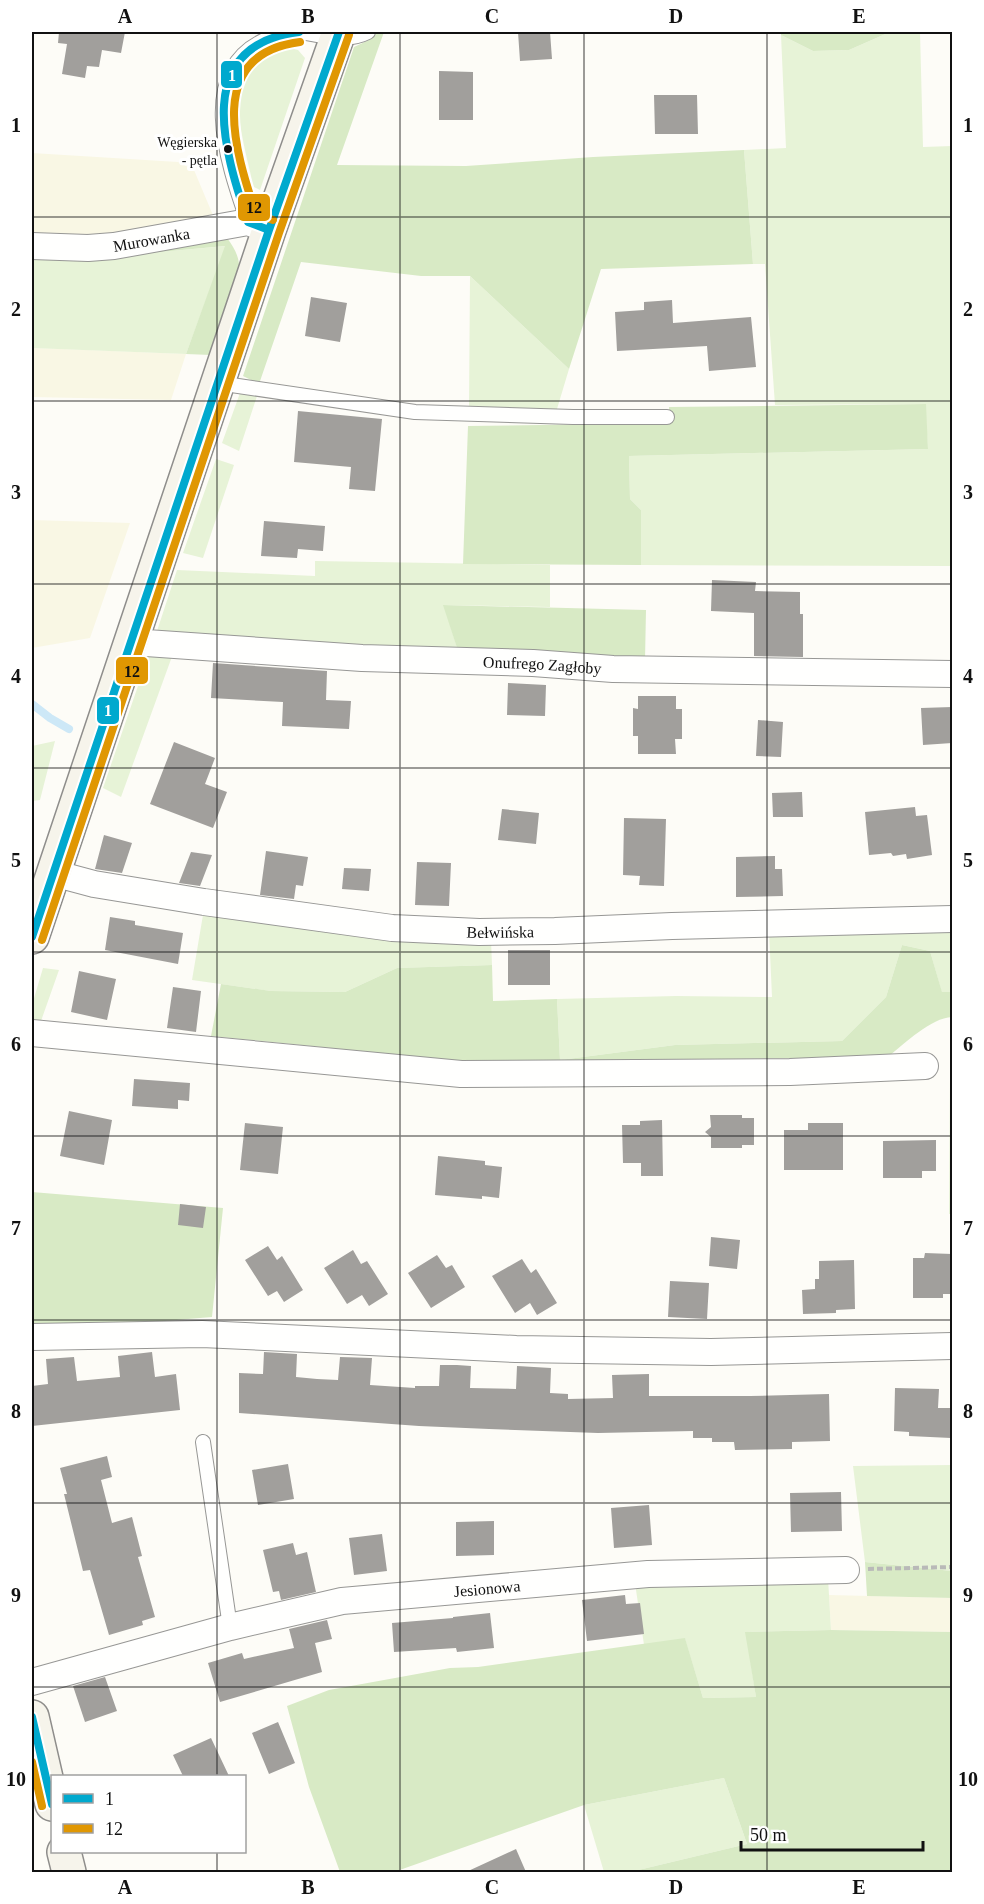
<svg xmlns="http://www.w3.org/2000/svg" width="984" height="1904" font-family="'Times New Roman',serif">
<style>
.farmland{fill:#f9f7e4}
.green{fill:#e7f3d7}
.forest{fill:#d8eac5}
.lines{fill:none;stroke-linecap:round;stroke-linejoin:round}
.stream{stroke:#cde8f7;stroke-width:8}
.building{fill:#a19f9c}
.service-casing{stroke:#979795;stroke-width:16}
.minor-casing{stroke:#979795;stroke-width:28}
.secondary-casing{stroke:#8e8d8b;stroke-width:36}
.path{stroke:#b9b9b8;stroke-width:4;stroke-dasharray:6 3;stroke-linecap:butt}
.service{stroke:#fffffe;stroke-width:14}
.minor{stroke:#fffffe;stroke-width:26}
.secondary{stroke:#f6f4eb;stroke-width:33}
.bus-1-casing{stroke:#fff;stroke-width:12}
.bus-2-casing{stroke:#fff;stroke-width:12}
.bus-1{stroke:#00a9ce;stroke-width:8}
.bus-2{stroke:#e09702;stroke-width:8}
.grid{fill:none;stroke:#111;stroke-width:1.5;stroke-opacity:0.55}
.bus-dot{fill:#111;stroke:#fff;stroke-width:2}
.labels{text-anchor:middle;stroke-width:6;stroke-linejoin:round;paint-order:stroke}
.bus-label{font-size:14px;fill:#111;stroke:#fff;text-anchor:end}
.street-label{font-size:16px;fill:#111;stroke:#fff}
.line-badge{stroke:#fff;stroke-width:2}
.badge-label{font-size:16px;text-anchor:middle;font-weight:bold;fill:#fff}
.pale-badge-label{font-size:16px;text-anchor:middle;font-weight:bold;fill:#111}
.neatline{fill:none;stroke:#111;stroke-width:2}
.grid-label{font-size:20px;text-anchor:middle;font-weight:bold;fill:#111}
</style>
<rect width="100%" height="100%" fill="#fdfcf7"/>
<path class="farmland" d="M32,153l146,9 16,8 21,50 -79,18 -104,3z
M32,348l30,1 124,5 -15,46 -139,-3z
M32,520l98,3 -40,115 -58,10z
M829,1595l123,3v34l-121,-2z"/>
<path class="green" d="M890,32h30l3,115 29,-1v420l-311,-1v-55l-11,-11 -1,-43 299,-7 -3,-45 -150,1 -10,-141h-12l-9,-114 42,-2 -5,-113 32,16 36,-1z
M284,47l14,3 7,8 -45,132 -6,-3 -2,-7c-7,-33 -29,-101 5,-125 7,-6 19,-7 27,-8z
M226,246l-40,108 -154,-6v-94l63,4z
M470,276l99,93 -12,40 -88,-2z
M240,393h18l-19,58 -17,-8z
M216,459l18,6 -31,93 -20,-5z
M315,561l235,4v42l-106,-2 15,49 -280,-17 -22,-6 20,-61 138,6z
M151,648l23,3 -53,146 -18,-9z
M55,741l-15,59 -8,1v-55z
M204,909l287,31 1,25 -95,3 -52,24 -74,-1 -79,-11z
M952,925v67l-10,1 -12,-42 -28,-6 -16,52 -44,44 -167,4 -115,15 -3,-61 119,-3 96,1 -3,-67z
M43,968l16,2 -18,51 -9,-1v-15z
M952,1074v140h-3l1,-136z
M952,1465v106l-87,-9 -12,-96z
M828,1578l3,52 -85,2 10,65 -53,1 -18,-59 -41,6 -9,-62z
M724,1778l23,66 -117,28h-26l-20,-67z"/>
<path class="forest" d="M379,32h5l-47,133 129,1 127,-9 151,-7 9,114 -152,5 -32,100 -99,-93h-49l-120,-14 -42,122 -16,-8 111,-329 15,-7z
M781,32h109l-41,18 -36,1 -32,-16z
M227,238c6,8 11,16 12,26 0,26 -19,66 -28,91l-25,-1 39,-108 -86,8z
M926,404l2,45 -299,7 1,43 11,11v55l-178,-1 5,-138 202,-3 -1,-16z
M443,605l203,5 -1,50 -186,-6z
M902,945l28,6 12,41h10v25c-21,1 -47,26 -64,40l-418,5 -259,-26 10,-52 50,7 74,1 52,-24 95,-3 1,36 64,-2 3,61 115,-15 167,-4 44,-44z
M32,1192l191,16 -11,109 -180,15z
M865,1562l87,9v27l-85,-2z
M831,1630l121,2v240h-322l117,-28 -23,-66 -140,27 -190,67h-54l-31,-85 -22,-81 42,-16 121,-22 28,-1 207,-29 18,60 53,-1 -11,-65z"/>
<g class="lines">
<path class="stream" d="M32,704l18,14 19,11"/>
</g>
<path class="building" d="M59,32h66l-4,21 -19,-3 -3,17 -12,-1 -2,12 -23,-4 5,-30 -9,-1z
M518,32h32l2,27 -32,2z
M439,71l34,1v48h-34z
M654,95h43l1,39h-43z
M311,297l36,6 -7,39 -35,-6z
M672,300l1,23 78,-6 5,50 -47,4 -2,-25 -90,5 -2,-39 29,-2v-8z
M298,411l84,8 -7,72 -26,-2 2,-22 -57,-5z
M264,521l61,5 -2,25 -25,-2 -1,9 -36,-2z
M712,580l44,2 -1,9 45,1v22h3v43l-49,-1v-43l-43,-2z
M213,663l114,8 -1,29 25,1 -2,28 -67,-3 1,-24 -72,-4z
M508,683l38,2 -1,31 -38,-1z
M638,696h38v13h6v30h-7l1,15h-38v-18h-5v-28l5,1z
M952,707v36l-29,2 -2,-37z
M758,720l25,2 -2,35 -25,-1z
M174,742l41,16 -10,26 22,8 -14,36 -63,-24z
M802,792l1,25h-30l-1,-24z
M915,807l1,9 11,-1 5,40 -25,4 -1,-5 -13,2 -2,-3 -22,2 -4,-43z
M502,809l37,4 -3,31 -38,-4z
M624,818l42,1 -2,67 -25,-1 1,-9 -17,-1z
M104,835l28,8 -10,30 -27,-4z
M266,851l42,6 -5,29 -7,-1 -2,14 -34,-4z
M191,852l21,3 -12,31 -21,-3z
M775,856v13h7l1,27 -47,1v-40z
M417,862l34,1 -2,43 -34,-1z
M344,868l27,1 -2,22 -27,-2z
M110,917l25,4v4l48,8 -5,31 -73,-14z
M508,950h42v35h-42z
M79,971l37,8 -9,41 -36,-8z
M173,987l28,4 -5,41 -29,-4z
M134,1079l56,4 -1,18 -11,-1v9l-46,-3z
M69,1111l43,9 -8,45 -44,-9z
M710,1115h32v3h12v27h-12v3h-31v-11l-6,-5 6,-5z
M662,1120l1,56h-22v-13h-18l-1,-38h18v-4z
M245,1123l38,4 -5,47 -38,-4z
M808,1123h35v47h-59v-40h24z
M936,1140v31h-14v7h-39v-37z
M438,1156l47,5v4l17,2 -3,31 -17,-2v3l-47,-4z
M180,1204l26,3 -3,21 -25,-3z
M711,1237l29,3 -3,29 -28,-3z
M268,1246l9,14 5,-4 21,34 -19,12 -7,-11 -9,5 -23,-36z
M353,1250l8,14 6,-3 21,33 -19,12 -7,-11 -15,9 -23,-36z
M925,1253l27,1v40h-9v4h-30v-40h11z
M437,1255l9,13 6,-3 13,22 -34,21 -23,-35z
M522,1259l9,14 5,-4 21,34 -20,12 -7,-12 -15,10 -23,-37z
M854,1260l1,49 -19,1v3l-33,1 -1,-24 13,-1v-10h4v-18z
M670,1281l39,2 -2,36 -39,-2z
M152,1352l3,25 21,-3 4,36 -148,16v-40l16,-2 -2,-25 28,-2 3,24 43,-4 -2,-21z
M264,1352l33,2 -1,23 21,2 21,1 2,-23 32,1 -2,27 45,3v-2h24l1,-21h17l14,1 -1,22 46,1 1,-23 34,2 -1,25 18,1v5l45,-1 -1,-23 37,-1v22h101l79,-2 1,47 -38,1v7l-57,1 -1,-8h-22v-4h-19v-7l-95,2 -109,-4 -70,-3 -180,-13v-40l24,1z
M895,1388l44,1 -1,19h13v30l-42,-2v-4l-15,-1z
M107,1456l5,21 -11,3 11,43 20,-6 10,39 -4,1 17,60 -13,4 1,4 -34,10 -19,-65 -7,1 -19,-77h3l-7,-26z
M288,1464l6,35 -36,6 -6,-35z
M841,1492l1,39 -51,1 -1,-39z
M649,1505l3,40 -38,3 -3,-40z
M494,1521v34l-38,1v-34z
M382,1534l5,37 -33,4 -5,-37z
M293,1543l3,12 11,-3 9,40 -35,8 -2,-9 -6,1 -10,-42z
M625,1595l1,9 14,-1 4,31 -57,7 -5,-41z
M490,1613l4,35 -37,4 -1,-4 -62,4 -2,-29 61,-5v-1z
M327,1620l5,19 -17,4 7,29 -102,30 -12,-39 34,-10 2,6 50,-11 -5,-19z
M105,1677l12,34 -32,11 -12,-36z
M278,1722l17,41 -26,11 -17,-41z
M211,1738l18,38h-46l-10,-21z
M516,1849l10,23h-60z"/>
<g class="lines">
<defs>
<path id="service" d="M301,32c22,4 46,11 67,0
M248,222c-20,-58 -55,-156 24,-185 8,-3 19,-4 27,-5
M218,383l197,29 158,5h94
M203,1442l27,185"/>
<g id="minor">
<path id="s1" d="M32,246l56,2 26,-2 134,-24 21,8"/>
<path id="s2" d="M132,642l230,16 171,5 80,6 339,5"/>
<path id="s3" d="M53,873l41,11 110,18 188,26 87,4 76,-1 117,-5 280,-7"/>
<path d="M32,1033l429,41 329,-2 135,-6"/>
<path d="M32,1337l170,-3 314,15 195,3 241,-6"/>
<path id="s4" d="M32,1682l198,-55 112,-26 306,-27 198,-4"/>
</g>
<path id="secondary" d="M32,937l237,-707 70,-198
M32,1717l20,87
M64,1852l5,20"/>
</defs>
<use href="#service" class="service-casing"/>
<use href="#minor" class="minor-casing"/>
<use href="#secondary" class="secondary-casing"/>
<path class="path" d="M868,1569l84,-2"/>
<use href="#service" class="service"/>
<use href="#minor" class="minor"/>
<use href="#secondary" class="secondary"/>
<defs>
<path id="bus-1" d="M269,230l-21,-8c-24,-71 -57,-177 51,-190
M32,937l237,-707 70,-198
M32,1717l20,87"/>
<path id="bus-2" d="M273,220l-17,-6c-21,-63 -52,-160 44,-172
M42,940l237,-707 70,-198
M32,1762l10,44"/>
</defs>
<use href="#bus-1" class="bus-1-casing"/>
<use href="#bus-2" class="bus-2-casing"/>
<use href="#bus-1" class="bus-1"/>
<use href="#bus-2" class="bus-2"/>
</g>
<path class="grid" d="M217,32v1744M400,32v1840M584,32v1840M767,32v1840M32,217h920M32,401h920M32,584h920M32,768h920M32,952h920M32,1136h920M32,1320h920M32,1503h920M32,1687h920M217,1852v20"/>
<circle class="bus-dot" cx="228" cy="149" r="5"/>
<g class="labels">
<g class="bus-label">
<text x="217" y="147">Węgierska<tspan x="217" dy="18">- pętla</tspan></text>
</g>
<g class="street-label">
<text dy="6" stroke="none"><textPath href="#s1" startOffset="120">Murowanka</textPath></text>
<text dy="6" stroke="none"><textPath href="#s2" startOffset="411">Onufrego Zagłoby</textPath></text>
<text dy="6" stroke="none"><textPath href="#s3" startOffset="452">Bełwińska</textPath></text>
<text dy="6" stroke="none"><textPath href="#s4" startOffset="466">Jesionowa</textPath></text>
</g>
</g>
<g class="line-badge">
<rect x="220" y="60" width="23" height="29" rx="6" fill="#00a9ce"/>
<rect x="237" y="193" width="34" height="29" rx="6" fill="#e09702"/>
<rect x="115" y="656" width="34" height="29" rx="6" fill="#e09702"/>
<rect x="96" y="696" width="24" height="29" rx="6" fill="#00a9ce"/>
</g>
<g class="badge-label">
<text x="232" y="81">1</text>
<text x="108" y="716">1</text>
</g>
<g class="pale-badge-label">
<text x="254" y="213">12</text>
<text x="132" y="677">12</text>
</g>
<rect width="984" height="1904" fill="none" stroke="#ffffff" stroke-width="66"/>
<rect x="51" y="1775" width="195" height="78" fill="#ffffff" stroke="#a0a0a0" stroke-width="1.5"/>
<rect x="63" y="1794" width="30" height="9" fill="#00a9ce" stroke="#a0a0a0" stroke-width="1.5"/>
<text x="105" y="1805" font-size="18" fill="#111111">1</text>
<rect x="63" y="1824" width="30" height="9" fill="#e09702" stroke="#a0a0a0" stroke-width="1.5"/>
<text x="105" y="1835" font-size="18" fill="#111111">12</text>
<path d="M741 1841v9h182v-9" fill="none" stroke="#111111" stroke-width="3"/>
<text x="750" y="1841" font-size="18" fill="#111111" stroke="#ffffff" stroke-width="4.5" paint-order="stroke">50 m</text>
<rect x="33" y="33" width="918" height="1838" class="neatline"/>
<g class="grid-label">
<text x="125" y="23">A</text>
<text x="308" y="23">B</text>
<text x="492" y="23">C</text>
<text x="676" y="23">D</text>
<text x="859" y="23">E</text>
<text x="16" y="132">1</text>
<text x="968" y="132">1</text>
<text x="16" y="316">2</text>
<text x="968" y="316">2</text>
<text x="16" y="499">3</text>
<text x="968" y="499">3</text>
<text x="16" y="683">4</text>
<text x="968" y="683">4</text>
<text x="16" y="867">5</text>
<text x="968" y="867">5</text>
<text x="16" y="1051">6</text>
<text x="968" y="1051">6</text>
<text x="16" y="1235">7</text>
<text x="968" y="1235">7</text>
<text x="16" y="1418">8</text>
<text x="968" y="1418">8</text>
<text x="16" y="1602">9</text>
<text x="968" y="1602">9</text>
<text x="16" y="1786">10</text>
<text x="968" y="1786">10</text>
<text x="125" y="1894">A</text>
<text x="308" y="1894">B</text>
<text x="492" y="1894">C</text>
<text x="676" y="1894">D</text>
<text x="859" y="1894">E</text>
</g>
</svg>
